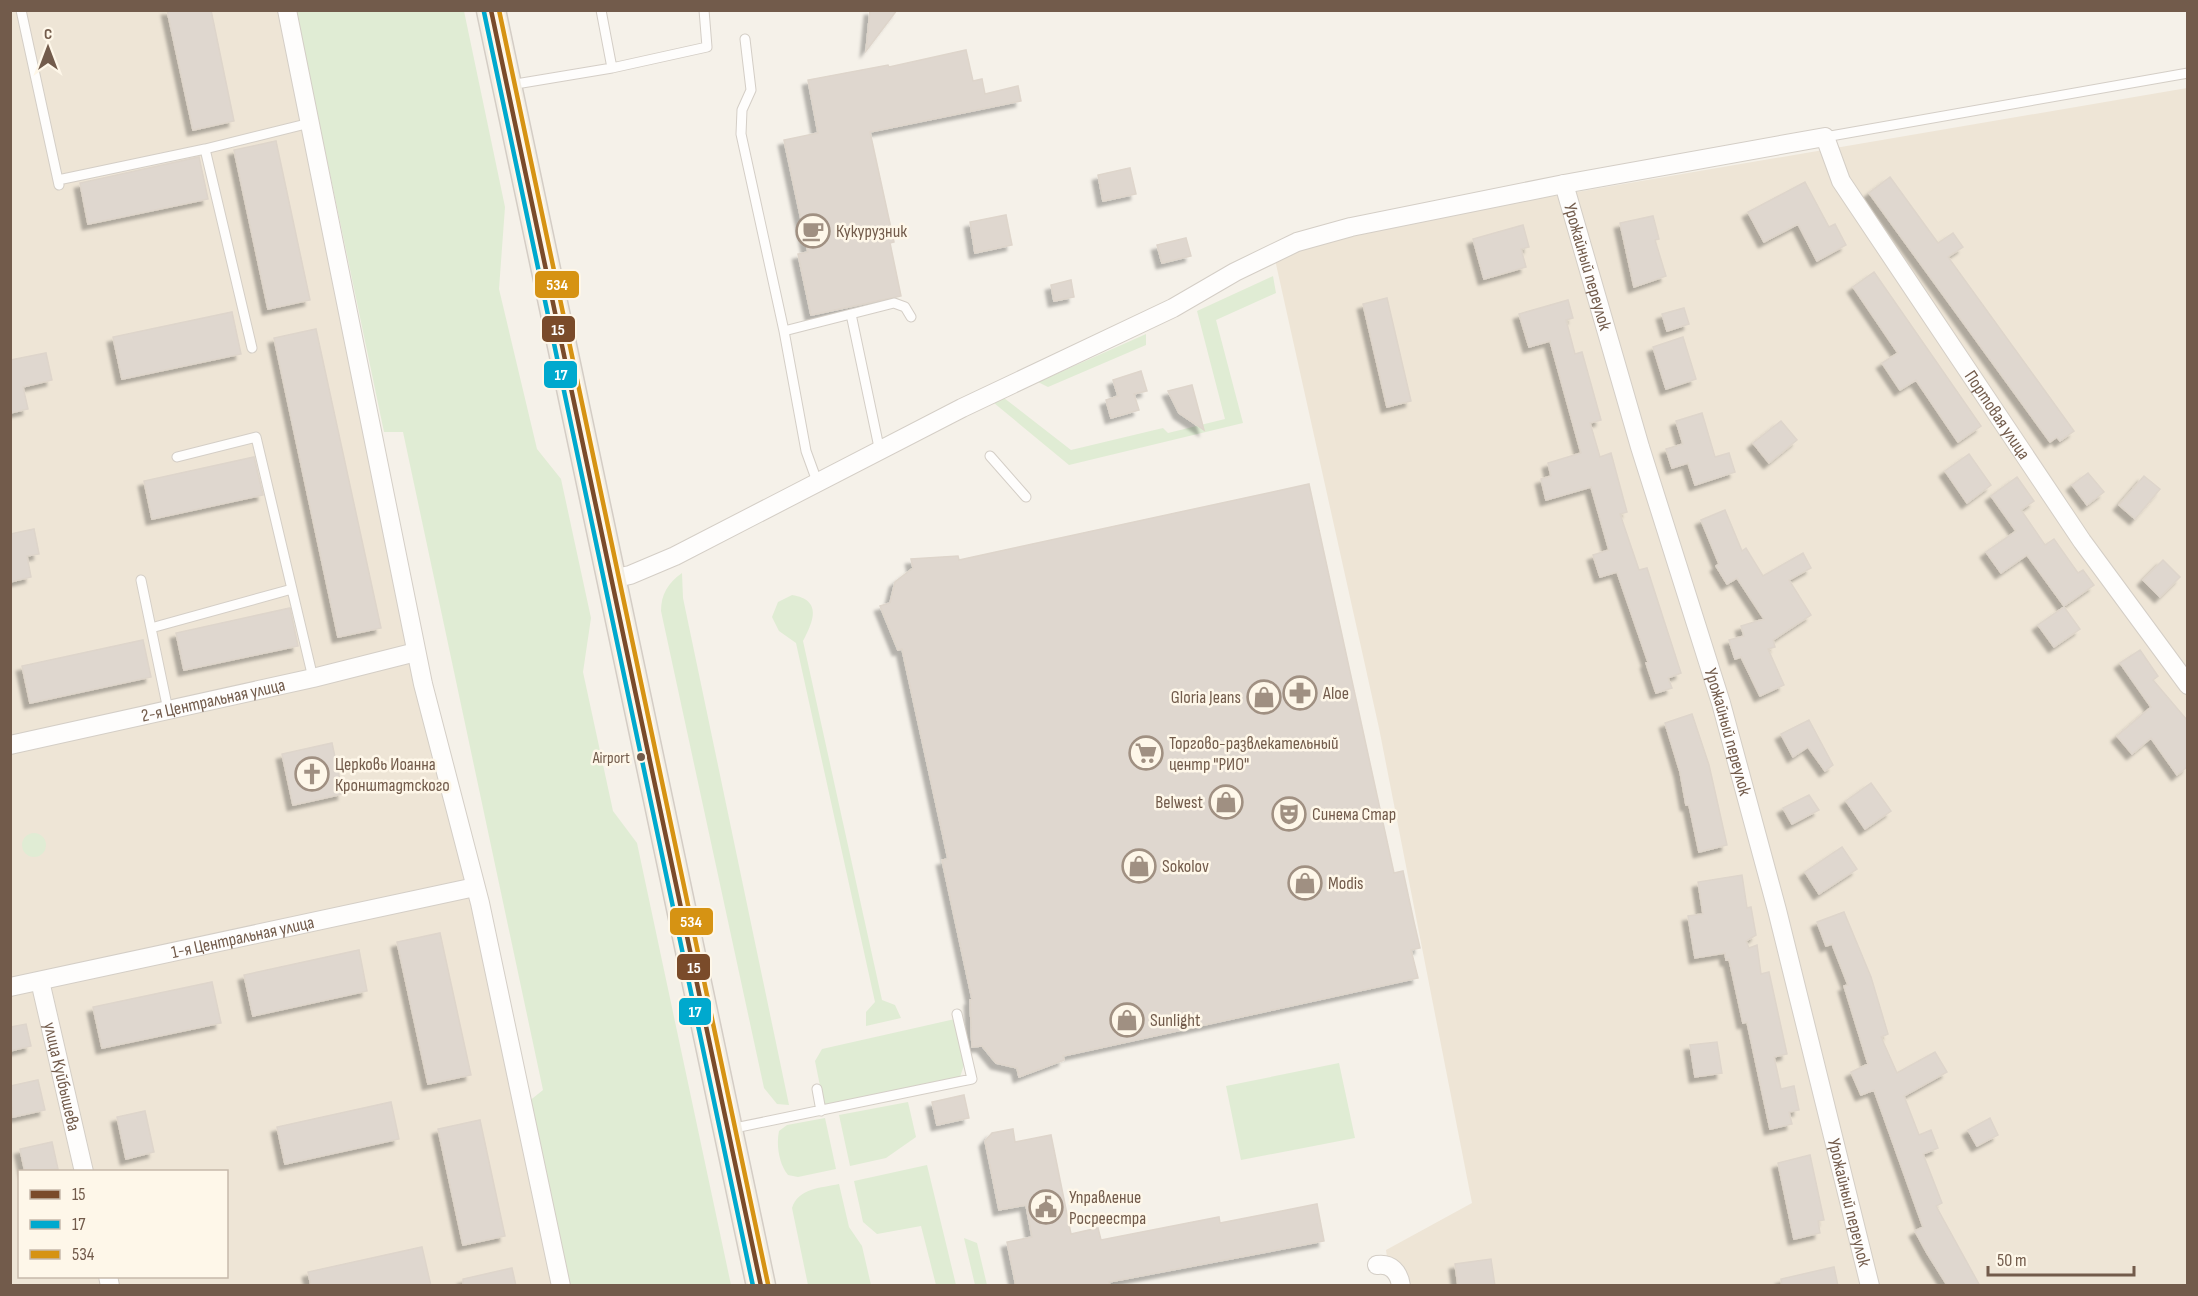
<svg xmlns="http://www.w3.org/2000/svg" width="2198" height="1296" font-family="'Sofia Sans Condensed',sans-serif">
<style>
.residential{fill:#eee5d6;fill-rule:evenodd}
.green{fill:#e0ecd4}
.building{fill:#dfd7cf;stroke:#ded5cb;stroke-width:1.5;filter:url(#shadow)}
.lines{fill:none;stroke-linecap:round;stroke-linejoin:round}
.lane-casing{stroke:#d4cec6;stroke-width:11}
.street-casing{stroke:#d4cec6;stroke-width:20}
.primary-casing{stroke:#d4cdc5;stroke-width:31}
.lane{stroke:#fefdfc;stroke-width:9}
.street{stroke:#fefdfc;stroke-width:18}
.primary{stroke:#f2eee5;stroke-width:28}
.bus-1-casing{stroke:#fef7e9;stroke-width:9}
.bus-2-casing{stroke:#fef7e9;stroke-width:9}
.bus-3-casing{stroke:#fef7e9;stroke-width:9}
.bus-1{stroke:#7a4b2a;stroke-width:4.5}
.bus-2{stroke:#00a9ce;stroke-width:4.5}
.bus-3{stroke:#d69313;stroke-width:4.5}
.bus-dot{fill:#725b4b;stroke:#fef7e9;stroke-width:2}
.labels{text-anchor:middle;stroke-width:5;stroke-linejoin:round;paint-order:stroke}
.bus-label{font-size:16px;fill:#725b4b;stroke:#fef7e9;text-anchor:end}
.poi-label{font-size:18px;fill:#725b4b;stroke:#fef7e9;text-anchor:start}
.street-label{font-size:18px;fill:#725b4b;stroke:#fef7e9}
.line-badge{stroke:#fef7e9;stroke-width:2}
.badge-label{font-size:16px;text-anchor:middle;font-weight:bold;fill:#fff}
</style>
<defs>
<filter id="shadow"><feDropShadow dx="-5.5" dy="5.5" stdDeviation="1.5" flood-color="#0004"/></filter>
</defs>
<rect width="100%" height="100%" fill="#f5f1e9"/>
<path class="residential" d="M10,11h280l269,1274h-548zM20,1172h206v104h-206z
M2187,88v1197h-796l-5,-35 86,-47 -93,-475 -105,-473 115,-31z"/>
<path class="green" d="M296,11h168l41,196 -6,82 38,160 24,30 30,139 -8,54 30,139 24,32 94,442h-163l-40,-183 15,-12 -140,-658h-19z
M1273,276l3,17 -60,27 27,103 -174,42 -75,-62 10,-5 67,52 92,-22 5,5 57,-14 -28,-108z
M1146,334v11l-98,42 -10,-5z
M682,573l1,25 106,507 -12,-1 -13,-16 -103,-477c0,-17 7,-28 21,-38z
M792,595c31,5 21,27 11,46l79,359 13,5 6,13 -35,8v-14l9,-10 -79,-359 -17,-12 -7,-14 6,-15z
M22 845a12 12 0 1 1 24 0a12 12 0 1 1-24 0Z
M955,1019l10,43 -5,15 -136,29 -9,-45 7,-12z
M1339,1063l16,75 -114,22 -15,-74z
M908,1102l8,35 -30,21 -36,8 -11,-51z
M825,1118l11,51 -38,8 -10,-2c-9,-11 -12,-30 -9,-44l8,-6z
M927,1165l29,120h-20l-15,-59 -44,8 -14,-12 -9,-41z
M839,1184l10,43 13,19 9,39h-63l-16,-77c6,-20 29,-20 47,-24z
M964,1238l13,5 10,42h-12z"/>
<path class="building" d="M167,10h44l23,111 -41,9z
M870,10h27l-31,41z
M966,50l7,31 9,-2 3,15 33,-8 3,15 -151,31 24,110 -4,1 11,53 -90,19 -13,-61 10,-2 -24,-112 34,-7 -10,-53 80,-15 1,2z
M276,141l34,159 -42,9 -34,-159z
M199,157l9,42 -120,25 -8,-41z
M1130,168l6,26 -33,7 -5,-26z
M1890,177l48,66 15,-10 10,14 -15,10 126,174 -14,10 -3,-4 -7,5 -181,-249z
M1805,182l24,45 6,-3 11,21 -29,16 -19,-37 -34,18 -16,-30z
M1006,215l6,30 -37,8 -5,-31z
M1653,216l6,23 -4,1 11,36 -32,11 -14,-64z
M1523,225l6,22 -8,2 5,18 -42,12 -11,-40z
M1186,238l5,18 -29,7 -5,-18z
M1874,272l107,154 -23,16 -42,-62 -16,10 -18,-27 16,-10 -45,-66z
M1071,280l3,17 -20,4 -3,-16z
M1387,298l24,103 -24,6 -24,-103z
M1568,300l5,18 -7,2 9,34 7,-2 19,68 -11,3 10,34 11,-4 16,59 -7,2 19,56 8,-2 34,105 -13,5 4,10 -16,5 -10,-30 2,-1 -31,-90 -17,5 -7,-22 16,-5 -18,-63 -45,13 -5,-21 10,-3 -3,-13 33,-10 -31,-112 -21,6 -10,-33z
M1684,308l5,16 -22,7 -5,-17z
M232,312l9,42 -119,25 -9,-42z
M316,329l65,299 -43,9 -64,-299z
M1683,337l13,42 -30,10 -13,-42z
M46,353l6,27 -29,7 5,22 -18,4v-53z
M1141,371l6,20 -13,3 5,16 -28,8 -5,-18 12,-4 -5,-16z
M1192,385l12,45 -25,-17 -11,-22z
M1702,413l13,44 14,-4 6,19 -40,13 -7,-22 -16,5 -6,-19 17,-5 -7,-23z
M1781,421l16,19 -28,23 -16,-20z
M1969,454l22,31 -24,18 -22,-32z
M254,457l9,38 -111,24 -8,-38z
M2088,473l16,19 -17,13 -15,-20z
M2144,476l16,13 -25,30 -16,-14z
M2017,477l17,24 -13,9 24,35 9,-6 24,34 5,-3 11,15 -30,21 -37,-51 -26,18 -15,-21 30,-21 -25,-35z
M1309,484l85,389 9,-2 11,51 6,26 -9,2 7,28 -355,78 1,4 -45,17 -2,-9 -21,-5 -14,-17 -10,1 -2,-47 2,-1 -30,-139 6,-1 -46,-210 -4,1 -18,-44 10,-3 5,-21 18,-14 -2,-9 47,-3 1,4z
M1725,510l17,41 4,-3 17,28 40,-23 8,15 -22,12 22,35 -38,25 2,7 -7,2 16,36 -24,11 -19,-39 -6,2 -6,-19 15,-4 -3,-10 23,-7 -27,-41 -10,6 -11,-18 3,-2 -18,-44z
M34,529l5,25 -12,2 4,21 -21,5v-48z
M2163,560l17,17 -20,20 -17,-17z
M2064,607l16,22 -26,18 -16,-22z
M290,608l8,38 -114,24 -8,-37z
M143,640l8,37 -121,26 -8,-37z
M2140,650l18,26 -5,4 34,40v47l-10,8 -26,-37 -19,16 -15,-18 34,-29 -31,-44z
M1692,714l17,51 18,80 -28,7 -10,-47h-3l-6,-33 -15,-49z
M1809,720l24,45 -8,6 -17,-24 -15,10 -12,-23z
M332,743l11,51 -50,11 -11,-51z
M1871,783l20,28 -26,18 -19,-28z
M1809,795l10,15 -27,14 -9,-16z
M1842,847l15,22 -38,25 -14,-22z
M1742,875l5,33 4,-1 5,28 -10,6 3,7 8,-3 4,29 8,-2 18,82 -13,3 7,32 13,-3 5,24 -10,2 3,12 -22,5 -23,-107 -4,1 -14,-64 -3,1 -1,-7 -30,5 -7,-42 15,-2 -5,-32z
M1844,912l27,65 17,57 -7,3 16,36 38,-21 12,20 -43,24 15,39 12,-5 7,18 -15,6 19,49 -6,3 44,80 -33,-1 -20,-32 -12,-22 8,-4 -49,-137 -13,5 -10,-23 17,-8 -24,-78 4,-1 -16,-41 -6,2 -9,-24z
M440,933l31,142 -43,9 -31,-142z
M359,950l8,41 -114,25 -9,-41z
M212,982l9,41 -119,25 -9,-41z
M26,1024l5,22 -21,5v-24z
M1717,1042l5,31 -27,4 -5,-32z
M38,1080l7,30 -32,7 -3,-31z
M964,1095l5,23 -32,7 -5,-23z
M391,1102l8,37 -114,25 -8,-37z
M145,1111l9,41 -28,7 -9,-42z
M1990,1118l8,17 -21,11 -9,-16z
M480,1120l25,116 -42,9 -25,-116z
M1013,1129l2,13 36,-7 20,99 27,-6 3,12 118,-23 1,6 97,-19 7,37 -215,41 1,4h-94l-9,-44 25,-5 -6,-32 -27,5 -14,-69 7,-8z
M52,1142l6,27 -33,3 -5,-23z
M1810,1155l14,65 -6,1 2,12 -26,6 -16,-76z
M422,1247l9,39h-120l-3,-14z
M1491,1259l4,27h-37l-3,-22z
M1834,1267l4,19h-56l-1,-7z
M512,1268l4,18h-53v-7z"/>
<g class="lines">
<defs>
<path id="lane" d="M21,10l38,175
M601,10l11,58
M745,39l6,51 -9,20 -1,24 43,197 22,120 12,33
M510,85l102,-17 95,-21 -3,-37
M1825,137l363,-64
M205,149l105,-26
M58,180l147,-31 47,199
M851,314l29,138
M784,331l110,-28 11,4 6,10
M990,456l36,41
M177,457l79,-20 57,241
M141,580l27,130
M151,628l141,-39
M817,1089l4,22
M730,1129l242,-50 -15,-65"/>
<g id="street">
<path d="M287,10l136,674 57,219 81,383"/>
<path id="s1" d="M1564,184l76,263 81,256 56,207 93,376"/>
<path id="s2" d="M611,579l19,-4 45,-19 287,-148 211,-100 62,-36 62,-30 54,-15 213,-43 261,-47 16,44 241,360 106,144"/>
<path id="s3" d="M10,745l303,-67 103,-26"/>
<path id="s4" d="M40,981l44,191"/>
<path id="s5" d="M10,987l465,-100"/>
<path d="M1377,1265c14,-2 22,7 24,21"/>
<path d="M108,1276l2,10"/>
</g>
<path id="primary" d="M491,10l270,1276"/>
</defs>
<use href="#lane" class="lane-casing"/>
<use href="#street" class="street-casing"/>
<use href="#primary" class="primary-casing"/>
<use href="#lane" class="lane"/>
<use href="#street" class="street"/>
<use href="#primary" class="primary"/>
<defs>
<path id="bus-1" d="M491,10l270,1276"/>
<path id="bus-2" d="M484,12l269,1274"/>
<path id="bus-3" d="M499,10l269,1274"/>
</defs>
<use href="#bus-1" class="bus-1-casing"/>
<use href="#bus-2" class="bus-2-casing"/>
<use href="#bus-3" class="bus-3-casing"/>
<use href="#bus-1" class="bus-1"/>
<use href="#bus-2" class="bus-2"/>
<use href="#bus-3" class="bus-3"/>
</g>
<defs>
<symbol id="cafe-ring" viewBox="-11 -11 22 22"><circle r="9.5" fill="#fef7e9" stroke="#a09082" stroke-width="1.5"/><path d="M-5.5-4.5H6V0H3Q3 3.5 0 3.5H-2.5Q-5.5 3.5-5.5 0ZM3-3.2v2h1.7v-2ZM-6 4.5H4V6H-6Z" fill="#a09082"/></symbol>
<symbol id="pharmacy-ring" viewBox="-11 -11 22 22"><circle r="9.5" fill="#fef7e9" stroke="#a09082" stroke-width="1.5"/><path d="M-2-6h4v4h4v4h-4v4h-4v-4h-4v-4h4Z" fill="#a09082"/></symbol>
<symbol id="shop-ring" viewBox="-11 -11 22 22"><circle r="9.5" fill="#fef7e9" stroke="#a09082" stroke-width="1.5"/><path d="M-5-2.5h2.3a2.7 3.5 0 0 1 5.4 0H5L5.5 6h-11ZM-1.5-2.5h3a1.5 2.3 0 0 0-3 0Z" fill="#a09082"/></symbol>
<symbol id="supermarket-ring" viewBox="-11 -11 22 22"><circle r="9.5" fill="#fef7e9" stroke="#a09082" stroke-width="1.5"/><path d="M-6-5.5h2.5l.6 2H6L4.5 2H-2.5L-4.4-4H-6ZM-1.5 3.2a1.3 1.3 0 1 0 .1 0ZM3 3.2a1.3 1.3 0 1 0 .1 0Z" fill="#a09082"/></symbol>
<symbol id="church-ring" viewBox="-11 -11 22 22"><circle r="9.5" fill="#fef7e9" stroke="#a09082" stroke-width="1.5"/><path d="M-1.2-6h2.4v3.5h3.3v2.4h-3.3V6h-2.4V-.1h-3.3v-2.4h3.3Z" fill="#a09082"/></symbol>
<symbol id="theatre-ring" viewBox="-11 -11 22 22"><circle r="9.5" fill="#fef7e9" stroke="#a09082" stroke-width="1.5"/><path d="M-5-5.5Q0-4 5-5.5V0Q5 5 0 6Q-5 5-5 0ZM-3.3-2.5H-1v1.5H-3.3ZM1-2.5H3.3v1.5H1ZM-2.8 1Q0 5.5 2.8 1Z" fill="#a09082"/></symbol>
<symbol id="civic-ring" viewBox="-11 -11 22 22"><circle r="9.5" fill="#fef7e9" stroke="#a09082" stroke-width="1.5"/><path d="M-.6-6.5H3V-4.5H.6V-3L4-1V1h2V6H-6V1h2V-1L-.6-3ZM-1.2 2.5V6h2.4V2.5Z" fill="#a09082"/></symbol>
</defs>
<g fill-rule="evenodd">
<use href="#cafe-ring" x="794" y="212" width="38" height="38"/>
<use href="#pharmacy-ring" x="1281" y="674" width="38" height="38"/>
<use href="#shop-ring" x="1245" y="678" width="38" height="38"/>
<use href="#supermarket-ring" x="1127" y="734" width="38" height="38"/>
<use href="#church-ring" x="293" y="755" width="38" height="38"/>
<use href="#shop-ring" x="1207" y="783" width="38" height="38"/>
<use href="#theatre-ring" x="1270" y="795" width="38" height="38"/>
<use href="#shop-ring" x="1120" y="847" width="38" height="38"/>
<use href="#shop-ring" x="1286" y="864" width="38" height="38"/>
<use href="#shop-ring" x="1108" y="1001" width="38" height="38"/>
<use href="#civic-ring" x="1027" y="1188" width="38" height="38"/>
</g>
<circle class="bus-dot" cx="641" cy="757" r="5"/>
<g class="labels">
<g class="bus-label">
<text x="630" y="763">Airport</text>
</g>
<g class="poi-label">
<text x="836" y="237">Кукурузник</text>
<text x="1323" y="699">Aloe</text>
<text x="1241" y="703" text-anchor="end">Gloria Jeans</text>
<text x="1169" y="749">Торгово-развлекательный<tspan x="1169" dy="21">центр "РИО"</tspan></text>
<text x="335" y="770">Церковь Иоанна<tspan x="335" dy="21">Кронштадтского</tspan></text>
<text x="1203" y="808" text-anchor="end">Belwest</text>
<text x="1312" y="820">Синема Стар</text>
<text x="1162" y="872">Sokolov</text>
<text x="1328" y="889">Modis</text>
<text x="1150" y="1026">Sunlight</text>
<text x="1069" y="1203">Управление<tspan x="1069" dy="21">Росреестра</tspan></text>
</g>
<g class="street-label">
<text dy="6" stroke="none"><textPath href="#s1" startOffset="86">Урожайный переулок</textPath></text>
<text dy="6" stroke="none"><textPath href="#s2" startOffset="1632">Портовая улица</textPath></text>
<text dy="6" stroke="none"><textPath href="#s3" startOffset="208">2-я Центральная улица</textPath></text>
<text dy="6" stroke="none"><textPath href="#s1" startOffset="572">Урожайный переулок</textPath></text>
<text dy="6" stroke="none"><textPath href="#s5" startOffset="238">1-я Центральная улица</textPath></text>
<text dy="6" stroke="none"><textPath href="#s4" startOffset="98">улица Куйбышева</textPath></text>
<text dy="6" stroke="none"><textPath href="#s1" startOffset="1058">Урожайный переулок</textPath></text>
</g>
</g>
<g class="line-badge">
<rect x="534" y="270" width="46" height="29" rx="6" fill="#d69313"/>
<rect x="541" y="315" width="35" height="28" rx="6" fill="#7a4b2a"/>
<rect x="543" y="360" width="35" height="29" rx="6" fill="#00a9ce"/>
<rect x="669" y="907" width="45" height="29" rx="6" fill="#d69313"/>
<rect x="676" y="953" width="35" height="28" rx="6" fill="#7a4b2a"/>
<rect x="678" y="997" width="34" height="29" rx="6" fill="#00a9ce"/>
</g>
<g class="badge-label">
<text x="557" y="290">534</text>
<text x="558" y="335">15</text>
<text x="561" y="380">17</text>
<text x="691" y="927">534</text>
<text x="694" y="973">15</text>
<text x="695" y="1017">17</text>
</g>
<rect width="2198" height="1296" fill="none" stroke="#725b4b" stroke-width="24"/>
<rect x="18" y="1170" width="210" height="108" fill="#fef7e9" stroke="#c6b9aa" stroke-width="1.5"/>
<rect x="30" y="1190" width="30" height="9" fill="#7a4b2a" stroke="#c6b9aa" stroke-width="1.5"/>
<text x="72" y="1200" font-size="18" fill="#725b4b">15</text>
<rect x="30" y="1220" width="30" height="9" fill="#00a9ce" stroke="#c6b9aa" stroke-width="1.5"/>
<text x="72" y="1230" font-size="18" fill="#725b4b">17</text>
<rect x="30" y="1250" width="30" height="9" fill="#d69313" stroke="#c6b9aa" stroke-width="1.5"/>
<text x="72" y="1260" font-size="18" fill="#725b4b">534</text>
<g transform="translate(48 48)" stroke="#fef7e9" stroke-width="4.5" paint-order="stroke">
<path d="M0-4.5L10 22L0 15L-10 22Z" fill="#725b4b"/>
<text y="-9" font-size="16" font-weight="bold" text-anchor="middle" fill="#725b4b">С</text>
</g>
<path d="M1988 1266v9h146v-9" fill="none" stroke="#725b4b" stroke-width="3"/>
<text x="1997" y="1266" font-size="18" fill="#725b4b" stroke="#fef7e9" stroke-width="4.5" paint-order="stroke">50 m</text>
</svg>
